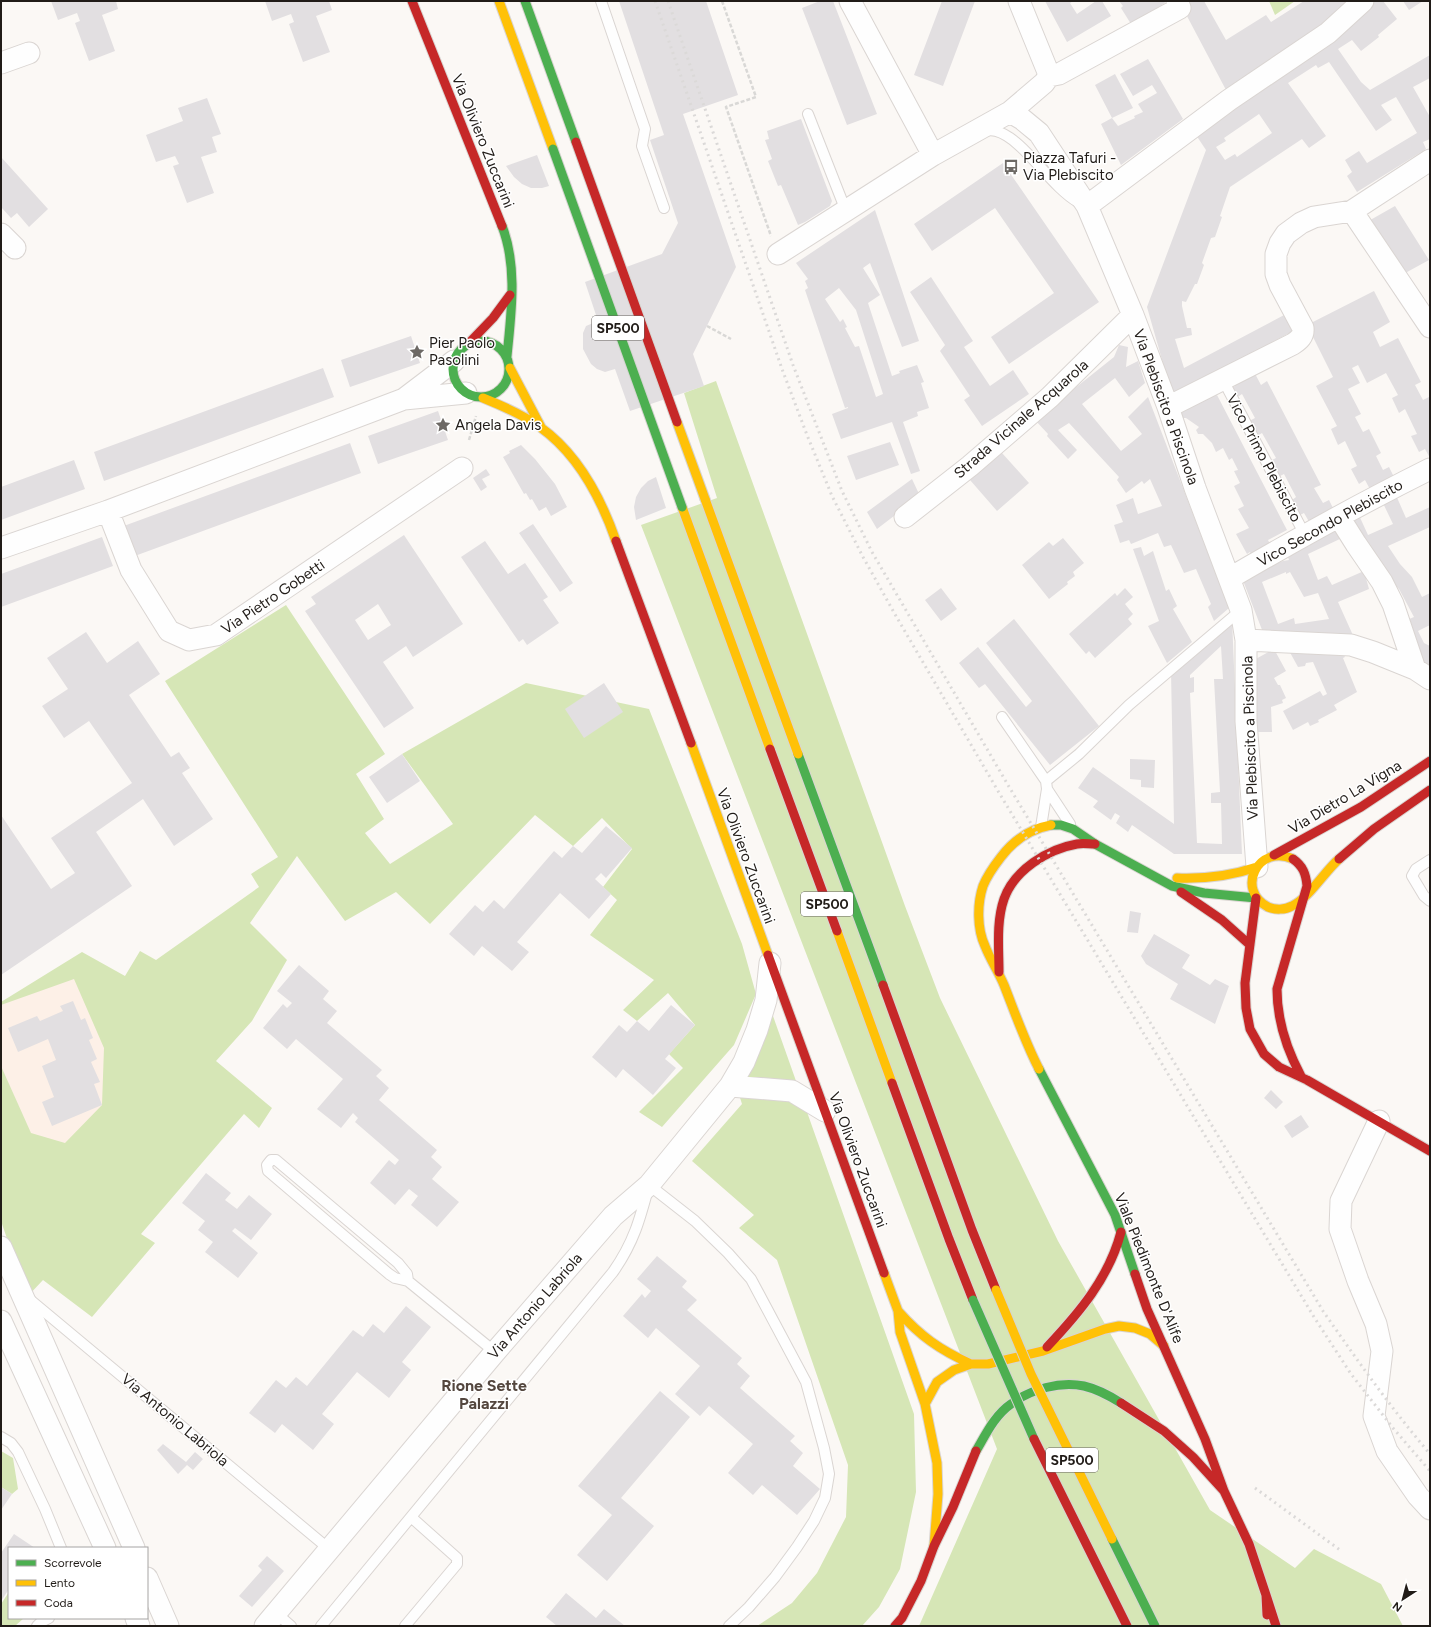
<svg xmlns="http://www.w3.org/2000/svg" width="1431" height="1627" font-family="Figtree,sans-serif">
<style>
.education{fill:#fdf0e7}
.green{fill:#d6e6b6}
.building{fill:#e2dfe1;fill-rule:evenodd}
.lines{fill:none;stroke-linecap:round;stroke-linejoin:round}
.lane-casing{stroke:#dad5d2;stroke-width:12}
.street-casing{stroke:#dad5d2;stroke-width:23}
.fast-casing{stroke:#dad5d2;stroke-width:11}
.slow-casing{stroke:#dad5d2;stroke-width:11}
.jam-casing{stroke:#dad5d2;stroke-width:11}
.path{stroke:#d9d8d6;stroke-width:2.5;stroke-dasharray:4 2;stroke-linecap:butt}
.lane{stroke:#fefefe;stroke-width:10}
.street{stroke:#fefefe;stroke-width:21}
.fast{stroke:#4caf50;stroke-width:9}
.slow{stroke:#ffc107;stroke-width:9}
.jam{stroke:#c62828;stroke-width:9}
.rail{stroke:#dbd9d8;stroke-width:3;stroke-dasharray:2 4;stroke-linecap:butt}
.fast-bridge-casing{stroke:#d5d4d1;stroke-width:11;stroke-linecap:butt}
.slow-bridge-casing{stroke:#d5d4d1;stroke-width:11;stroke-linecap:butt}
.jam-bridge-casing{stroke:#d5d4d1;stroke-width:11;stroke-linecap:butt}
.fast-bridge{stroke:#4caf50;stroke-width:9}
.slow-bridge{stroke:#ffc107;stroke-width:9}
.jam-bridge{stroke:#c62828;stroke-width:9}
.labels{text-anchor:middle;stroke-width:3;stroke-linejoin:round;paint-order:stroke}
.shield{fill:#fff;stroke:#64605d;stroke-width:1}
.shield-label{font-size:14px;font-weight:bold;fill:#211c18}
.street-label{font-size:15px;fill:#211c18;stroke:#fff}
.poi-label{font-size:15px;fill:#211c18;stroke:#fff;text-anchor:start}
.neighbourhood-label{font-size:16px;font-weight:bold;fill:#53463e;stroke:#fff}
</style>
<rect width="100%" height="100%" fill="#fbf8f5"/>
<path class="education" d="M93,962l36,120 -74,107 -54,-123v-62z"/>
<path class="green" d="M1269,1h26l-20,14z
M716,381l189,525 35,92 118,243 152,269 85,58 19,-19 67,35 22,42h-484l78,-177 -356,-924 76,-27 -33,-105z
M286,605l99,149 -29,20 28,45 -19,14 25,31 63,-40 -51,-70 124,-71 123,26 93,235 14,50 -22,51 -72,82 -23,-15 44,-44 -14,-14 26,-29 -27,-32 -31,28 -14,-11 31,-30 -64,-45 27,-35 -14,-13 29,-38 -30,-31 -29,28 -38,-31 -105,109 -34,-32 -51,29 -48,-65 -47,67 37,37 -35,61 -36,40 56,47 -13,20 -15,-14 -103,120 14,9 -63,74 -49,-37 -16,17 -26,-76v-155l30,67 34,10 37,-38 2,-57 -30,-69 -73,26v-3l81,-50 43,24 15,-25 16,9 103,-73 -8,-13 27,-17 -113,-176z
M761,1016h12l141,398 2,78 -16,77 -21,38 -17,19h-105l35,-23 25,-30 29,-56 2,-52 -71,-205 -38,-32 15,-13 -62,-54 50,-57 -8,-25z
M1,1451l12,7 5,31 -6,5 -11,-7z
M9,1592v26h15l-9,8h-14v-22z"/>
<path class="building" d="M51,1h65l2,8 -16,6 13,36 -26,10 -14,-38 5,-2 -3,-8 -19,7z
M265,1h64l3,9 -16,6 14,36 -27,10 -14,-38 5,-2 -3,-8 -19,7z
M619,1h87l32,94 -55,19 53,153 -43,87 11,32 -74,25 -15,-42 -10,3 -8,-3 -6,-5 -8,-15v-16l3,-7 12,-5 -13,-39 77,-28 16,-31 -28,-83 14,-5z
M820,1h13l44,113 -30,11 -45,-117z
M942,1h33l-32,85 -29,-11z
M1045,1h28l-3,2 7,11 19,-13h6l9,15 -44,26z
M1119,1h45l1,2 -34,21 -10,-16 2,-2z
M1179,1h25l22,39 40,-25 5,7 33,-21h45l-41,36 -82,53z
M1376,1h7l14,18 -19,16 1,2 -18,14 -9,-11 -14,9 23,33 9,8 60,-35v23l-17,9 17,30v22l-7,3 3,7 -69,43 -10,-16 5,-4 -7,-12 14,-9 8,12 50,-30 -21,-36 -15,8 11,15 -16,11 -47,-69 -11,6 -2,-3 -28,18 38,53 -17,12 -7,-9 -72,48 -10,29 2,1 -7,20 -4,1 -9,25 2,2 -7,19h-2l-9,18 -4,-1v5l5,22h4l1,7 -17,4 9,29 102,-54 9,16 -123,65 -25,-88 59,-157 -12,-18zM1259,114l13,19 -35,24 -2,-3 -10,6 -9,-13 10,-6 -2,-3z
M1403,1h20l-14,9z
M1148,59l35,60 -62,46 -20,-41 11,-6 6,8 17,-8 -1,-2 9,-4 -5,-8 19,-11 -5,-8 -19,11 -13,-22z
M1115,74l18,34 -21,10 -17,-33z
M207,98l14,36 -9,3 5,15 -16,5 13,36 -27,10 -14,-37 6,-2 -4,-8 -19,6 -10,-27 37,-14 -5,-13z
M801,119l31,82 -2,5 -25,16 -7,3 -17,-40 -3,1 -10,-25 4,-2 -7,-19 4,-1 -2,-8z
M537,155l12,31 -7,2h-11l-9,-4 -8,-7 -8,-11z
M1,157l47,52 -19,18 -12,-14 -6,5 -10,-11z
M1003,163l96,139 -90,62 -18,-27 63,-44 -59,-85 -63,43 -18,-27z
M1395,206l34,54 -31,17 -33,-54z
M875,210l44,131 -17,6 -32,-84 -7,5 17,27 -12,8 24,73 8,-3 -1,-2 18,-6 7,17 -3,1 8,25 -12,4 1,4 -15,6 17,49 -9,3 -19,-52 -51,17 -9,-25 16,-6v-1l-3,1 -40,-118 3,-2 -3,-7 3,-2 -12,-16zM839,288l17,22 27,84 -7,3 -17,-51 -4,1 -10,-19 2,-1 -4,-8 -3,3 -15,-23z
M931,277l42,64 -9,6 26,39 23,-16 16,24 -47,32 -18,-26 6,-4 -30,-45 5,-6 -35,-53z
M1374,291l16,31 -17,10 7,15 18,-9 23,44 -6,3 8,15 6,-3 1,1v60l-5,-9 -6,3 -8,-16 6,-2 -12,-25 -6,4 -7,-15 6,-3 -12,-22 -19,10 -9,-18 -6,3 8,15 -12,6 13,25 -6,3 8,15 6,-3 12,24 -5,3 7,14 6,-3 7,14 -24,12 -7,-13 -6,4 -8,-15 6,-3 -12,-25 -7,4 -7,-16 6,-3 -21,-40 17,-9 -26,-52z
M411,336l9,27 -70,24 -9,-27z
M1119,345l9,2 -2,20 12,-6 7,22 -16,14 -14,-19 -33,26 39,47 21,-17 -14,-17 20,-20 81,211 -15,13 -6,-14 3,-3 -15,-35 -12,4 -13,-28 -7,2 -6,-14 -27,11 -2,-4 -9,3 -6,-18 9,-3 -7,-17 17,-7 5,16 24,-8 -12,-27 -6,5 -2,-3 -16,12 -9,-13 2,-3 -50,-54 -11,7 19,20 -9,9 -21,-23 1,-2 -13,-14 79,-63z
M323,368l11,29 -230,84 -10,-29z
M1253,370l8,15 6,-4 54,104 -7,3 9,15 6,-3 6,12 -24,13 -7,-12 -6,3 -7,-15 5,-4 -12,-23 -6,3 -8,-16 6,-3 -14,-25 -5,3 -8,-15 6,-3 -13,-24 -6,4 -4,-10 3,-2 -3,-6z
M1209,391l3,6 5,-2 70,135 -19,10 3,6 -19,10 -2,-4 -3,2 -11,-20 13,-6 -11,-19 6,-3 -10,-20 6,-3 -6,-12 4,-1 -6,-12 -3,2 -6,-12 -7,4 -4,-9 -9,-9h-5l-2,-4 3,-3 -13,-9h-3l-5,-9z
M438,411l10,29 -70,24 -10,-28z
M890,442l9,23 -43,15 -9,-24z
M350,443l11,30 -229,84 -11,-30z
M521,445l14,14 20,25 12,23 -16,9 -5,-9 -7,4 -7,-12 -2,1 -4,-7 -2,1 -21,-37 7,-4 -1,-2z
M1002,453l27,30 -32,28 -27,-31z
M74,460l11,29 -84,31v-33z
M486,469l4,6 -8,4 5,8 -6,4 -8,-13z
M656,477l10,31 -30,12 -2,-13 2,-10 5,-9 7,-7z
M912,479l8,17 -43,33 -10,-17z
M1395,493l11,25 24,-11v20l-42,19 12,18 12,13 10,20 8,-4v32l-12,6 6,12 6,3v20l-11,-5 -17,-39 12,-5 -15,-28 -19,-18 -30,-42 7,-18 11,24 25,-11 -12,-25z
M533,524l40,59 -13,9 -41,-59z
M1334,525l8,13 -34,16 10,26 9,-4 5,9 32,-14 5,18 -31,13 18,40 -92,-7 -22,-57 41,-17 6,-1 -4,-11zM1286,572v2l4,-2 14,25 14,-4 11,26 -34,5 -1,-6 -16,6 -16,-42z
M404,535l59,89 -50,33 -7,-11 -23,16 31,46 -30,20 -79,-117 11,-7 -5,-7zM378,604l13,21 -23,15 -13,-20z
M102,537l11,29 -112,41v-33z
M1063,538l21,25 -11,9 2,4 -8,6 1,2 -19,15 -27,-34 27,-23 4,4z
M485,541l23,33 17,-11 23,34 -5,3 16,23 -32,22 -4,-6 -4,3 -58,-85z
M1141,547l3,9 9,-5 13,40 3,-2 8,17 -4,3 19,33 -25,21 -19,-37 11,-5 -26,-72z
M941,588l16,21 -16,12 -16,-21z
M1125,588l8,9 -8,7 8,10 -5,5 4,5 -37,34 -6,-7 -3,3 -17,-20 46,-41 2,3z
M1014,619l85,107 -49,39 -65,-81 -6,4 -20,-25 19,-16 48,60 6,-6 -46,-58z
M1232,619l10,235h-68l-42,-29 -4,7 -12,-9 4,-7 -5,-3 -4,7 -18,-13 5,-6 -20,-13 15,-21 81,57 -3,-152zM1221,646l2,33h-9l6,113 -9,1v10h10l1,41 -25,-1 -7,-150 4,-1v-15l-4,1v-3z
M86,632l21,31 31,-22 22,33 -31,21 42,62 8,-5 11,16 -8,5 31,46 -39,27 -31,-47 -47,33 36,54 -131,89v-160l50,74 24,-16 -24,-35 81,-55 -43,-62 -25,17 -22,-32 26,-17 -21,-31z
M1287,647l54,3 4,7 -2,1 14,34 -23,13 3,5 -19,10 1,2 -9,4 -2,-4 -15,8 -10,-19 37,-20 3,5 4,-2 -14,-32 -7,1 -1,3 -7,1z
M1274,649l12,22 -12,7 4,7h2l6,13 -4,2 1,3 -12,4 1,25h-18v-72z
M604,683l19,29 -39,26 -19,-29z
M402,754l18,27 -33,22 -18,-26z
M1130,759l25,1 -1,28 -13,-1v-7l-11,-1z
M606,826l26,22 -26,30 -5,-5 -6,6 16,15 -22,25 -29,-26 -43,49 12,10 -17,19 -30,-25 -8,10 -25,-22 26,-29 8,7 11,-12 10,9 50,-58 8,7 11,-12 9,7z
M1130,911l11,2 -3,20 -11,-1z
M1154,934l36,21 -8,13 28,17 5,-6 14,7 -14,38 -45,-25 8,-15 -32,-20 -5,-8z
M299,965l30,26 -6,8 14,12 -10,12 55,47 -6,6 13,12 -10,12 58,50 -6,7 11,10 -10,12 27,23 -22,25 -26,-22 7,-9 -9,-7 -14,16 -25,-22 19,-23 6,5 4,-5 -44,-38 3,-4 -5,-5 -12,15 -24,-19 26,-30 -47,-40 -9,10 -24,-21 20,-24 4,4 5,-5 -15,-12z
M73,1001l8,19 4,-2 8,20 -4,2 8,19 -6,3 9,20 -6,2 8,21 -50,21 -10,-24 12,-5 -12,-31 14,-6 -8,-21 -30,13 -10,-24 29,-12 3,5 23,-10 -3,-5z
M671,1005l24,20 -30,34 11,9 -23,27 -30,-26 -7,9 -24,-21 27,-32 8,7 10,-11 12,10z
M1271,1090l12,12 -7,7 -12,-11z
M1301,1115l8,12 -17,11 -8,-12z
M206,1173l25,20 -6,7 12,9 12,-14 23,19 -21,26 -16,-12 -3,3 26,22 -20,25 -33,-26 8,-10 -15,-12 7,-9 -23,-18z
M657,1256l30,25 -5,6 15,13 -10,10 55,48 -5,6 13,12 -10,12 55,48 -5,5 13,12 -10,13 27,23 -23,26 -35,-30 -9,10 -25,-22 25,-29 -44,-38 -9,10 -25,-22 25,-28 -44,-38 -8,10 -25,-22 19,-22 3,4 6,-7 -14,-12z
M406,1306l25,21 -29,35 9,8 -22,28 -32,-26 -35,42 12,10 -21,26 -31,-26 -7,9 -26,-20 27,-33 10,8 10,-11 11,9 46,-56 10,7 10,-13 11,9z
M660,1391l30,26 -69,81 33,28 -47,55 -30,-26 35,-40 -34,-29z
M163,1444l23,18 9,-10 8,7 -10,11 -6,-5 -9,9 -21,-24z
M1,1487l11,7 -11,16z
M14,1534l21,14h-26v41l-8,12v-48z
M267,1556l17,15 -32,36 -13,-11 23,-26 -4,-4z
M566,1593l30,25 8,-9 21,17h-68l-11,-9z"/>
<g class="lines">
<defs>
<path id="lane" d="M601,1l44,128 -3,17 22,62
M808,114l38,97
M984,130c4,0 9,0 12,1 27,7 54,55 82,71
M1223,380l82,155
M1002,717l44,64 1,8 -6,38
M1046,781l33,-27 50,-49 112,-95
M1047,789l23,35
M1430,860l-14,9 -4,7 12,20 6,5
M271,1160h5l122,103 9,11 1,7 -13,-3 -6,-4 -121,-103 -1,-6z
M408,1281l87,71
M28,1298l301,251
M1,1437l10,6 7,9 27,57 16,39
M276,1613l15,13
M37,1626l4,-4 8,-4
M321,1626l292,-354c21,-30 27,-53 36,-87l46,36 33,32 23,26 55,103 18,66 5,26 -4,24 -11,23 -17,26 -22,30 -26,30 -20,19
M405,1626l52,-62v-6l-46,-41"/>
<path id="street" d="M850,1l83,154
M1019,1l29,71 1,4
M1,63l28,-10
M1049,76l10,-2 121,-66 -3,-7
M1010,112l12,7 17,14 48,73 46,109 35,92 27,81 46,122 5,30v81l11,146
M1087,206l142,-106 99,-67 35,-32
M1352,211l78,116
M1,234l14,14
M778,254l155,-99 77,-43 34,-29 5,-7
M404,399l50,-38
M1168,407l125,-63c6,-4 11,-8 10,-16l-23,-43 -4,-11v-20l4,-11 6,-9 15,-11 13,-6 38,-6 78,-51
M108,511l23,59 38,61 20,9 27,-5 246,-167
M905,517l65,-51 80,-69 83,-82
M1339,517l17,27 26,38 11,22 22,65
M1,548l107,-37 296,-112 62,-6
M1230,578c65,-38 132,-75 200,-109
M1246,640l105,5 22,7 42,17 15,10
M730,1086l62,5 33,20
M1379,1121l-38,80 -1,28 18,52 18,43 6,27 -8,65 13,35 31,45 12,13
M1,1247l133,301
M1,1321l104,227
M147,1578l21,48
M136,1618l3,8
M265,1626l230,-274 118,-136 36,-31 81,-99 14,-24 13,-32 9,-30 4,-37"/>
<path id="fast" d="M525,1l51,141
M502,226c16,41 9,88 5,130
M453 369a28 28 0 1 1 56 0a28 28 0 1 1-56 0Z
M798,754l85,231
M1051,825h10l12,4 22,15 77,42 32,7 52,5
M1039,1069l76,146 20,59
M976,1451c10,-17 19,-36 35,-47 20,-15 49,-23 73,-18 13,3 26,10 37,17"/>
<path id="slow" d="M499,1l54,148
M510,368l31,59
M483,398c20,8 40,17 57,29 38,27 61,71 76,114
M705,499l93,255
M682,507l88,242
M691,743l77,212
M1293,859c-35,-16 -58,31 -25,48 7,3 17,3 24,-1 16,-7 33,-35 47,-47
M1177,878c28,1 54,-2 80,-11
M837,931l55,152
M1039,1069c-14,-27 -24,-56 -35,-84 -6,-14 -14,-26 -19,-39 -8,-17 -8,-42 -2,-60 4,-10 11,-20 18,-29 12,-16 29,-28 50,-32
M884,1273l14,38 2,21 25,72 12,59 1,31 -4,52
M898,1311c22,25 42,39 73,53
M925,1404l12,-22 17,-12 17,-6h17l55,-13 62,-22 14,-3 16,2 15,6 14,12"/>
<path id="jam" d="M412,1l90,225
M469,343l24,-25 17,-23
M616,541l75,202
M770,749l67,182
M1274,855l87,-48 69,-46
M1293,859c10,7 13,15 14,27l-30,103c0,32 9,59 24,87
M1339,859l35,-30 56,-39
M1181,892l41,28 28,25
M1256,898l-11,85 1,25 4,21 14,25 15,13 28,13 123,71
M768,955l116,318
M999,972c0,-23 -3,-50 5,-73 10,-29 44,-50 73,-55 6,-1 12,0 18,0
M883,985l89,245 24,60
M892,1083l57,156 24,61
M1135,1274l12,35 58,130 19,52
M1047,1347c32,-34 62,-69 74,-115
M1121,1403l43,28 29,26 31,34 25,53 17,51 1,20
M1266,1595l10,31
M895,1626l7,-8 19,-37 13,-35 19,-39 23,-56"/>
</defs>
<use href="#lane" class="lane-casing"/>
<use href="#street" class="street-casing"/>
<use href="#fast" class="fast-casing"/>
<use href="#slow" class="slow-casing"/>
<use href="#jam" class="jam-casing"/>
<path class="path" d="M722,1l34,96 -30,10 45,129
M707,326l24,13
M469,440l7,-24"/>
<use href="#lane" class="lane"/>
<use href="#street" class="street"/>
<use href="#fast" class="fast"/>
<use href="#slow" class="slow"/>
<use href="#jam" class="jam"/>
<path class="rail" d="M655,1l127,368 25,66 25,61 31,61 33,59 102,175 316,526 37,57 42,54 37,43
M668,1l125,364 49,126 30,61 136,233 315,526c34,49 68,97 107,143
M1255,1488l85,62"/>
<defs>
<path id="fast-bridge" d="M553,149l129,358
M973,1300l61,139
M1112,1539l43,87"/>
<path id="slow-bridge" d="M677,422l28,77
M996,1290l35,84 81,165"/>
<path id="jam-bridge" d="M576,142l101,280
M1034,1439l93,187"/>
</defs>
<use href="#fast-bridge" class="fast-bridge-casing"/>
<use href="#slow-bridge" class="slow-bridge-casing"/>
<use href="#jam-bridge" class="jam-bridge-casing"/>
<use href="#fast-bridge" class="fast-bridge"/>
<use href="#slow-bridge" class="slow-bridge"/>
<use href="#jam-bridge" class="jam-bridge"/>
</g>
<defs>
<symbol id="bus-bare" viewBox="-9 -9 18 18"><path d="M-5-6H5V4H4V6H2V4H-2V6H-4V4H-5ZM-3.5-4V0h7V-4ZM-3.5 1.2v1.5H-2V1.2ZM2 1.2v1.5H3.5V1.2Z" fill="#6d6965" stroke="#fff" stroke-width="2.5" paint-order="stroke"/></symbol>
<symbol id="sight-bare" viewBox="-9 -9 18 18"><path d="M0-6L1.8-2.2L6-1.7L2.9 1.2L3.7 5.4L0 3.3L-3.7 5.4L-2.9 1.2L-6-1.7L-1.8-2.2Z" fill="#6d6965" stroke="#fff" stroke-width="2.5" paint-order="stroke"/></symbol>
</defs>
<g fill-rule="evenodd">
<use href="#bus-bare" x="1000" y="156" width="22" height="22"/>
<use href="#sight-bare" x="406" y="341" width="22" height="22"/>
<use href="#sight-bare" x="432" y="414" width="22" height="22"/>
</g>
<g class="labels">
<g class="shield">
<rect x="592" y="316" width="52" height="24" rx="3"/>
<rect x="801" y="892" width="52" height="24" rx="3"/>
<rect x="1046" y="1448" width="52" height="24" rx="3"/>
</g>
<g class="shield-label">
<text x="618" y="333">SP500</text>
<text x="827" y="909">SP500</text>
<text x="1072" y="1465">SP500</text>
</g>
<g class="street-label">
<text transform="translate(483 141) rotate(68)" y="5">Via Oliviero Zuccarini</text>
<text transform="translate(1166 407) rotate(70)" y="5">Via Plebiscito a Piscinola</text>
<text transform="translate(1021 419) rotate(-41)" y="5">Strada Vicinale Acquarola</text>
<text transform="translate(1264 458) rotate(62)" y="5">Vico Primo Plebiscito</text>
<text transform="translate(1330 523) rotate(-29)" y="5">Vico Secondo Plebiscito</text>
<text transform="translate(273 597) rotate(-34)" y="5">Via Pietro Gobetti</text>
<text transform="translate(1250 738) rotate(-92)" y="5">Via Plebiscito a Piscinola</text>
<text transform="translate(1345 797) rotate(-31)" y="5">Via Dietro La Vigna</text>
<text transform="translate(746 856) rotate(70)" y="5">Via Oliviero Zuccarini</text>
<text transform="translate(858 1160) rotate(70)" y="5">Via Oliviero Zuccarini</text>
<text transform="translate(1149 1268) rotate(68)" y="5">Viale Piedimonte D'Alife</text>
<text transform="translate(535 1306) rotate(-49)" y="5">Via Antonio Labriola</text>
<text transform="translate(175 1420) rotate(40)" y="5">Via Antonio Labriola</text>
</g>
<g class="poi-label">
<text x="1023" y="163">Piazza Tafuri -<tspan x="1023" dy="17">Via Plebiscito</tspan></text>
<text x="429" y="348">Pier Paolo<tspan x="429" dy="17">Pasolini</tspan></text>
<text x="455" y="430">Angela Davis</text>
</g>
<g class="neighbourhood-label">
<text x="484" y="1391">Rione Sette<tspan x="484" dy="18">Palazzi</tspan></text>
</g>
</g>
<rect width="1431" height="1627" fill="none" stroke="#211c18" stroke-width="4"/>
<rect x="8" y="1547" width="140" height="72" fill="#ffffff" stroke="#a6a4a3"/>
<rect x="16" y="1560" width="20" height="6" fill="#4caf50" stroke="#a6a4a3"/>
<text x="44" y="1567" font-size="12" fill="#211c18">Scorrevole</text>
<rect x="16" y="1580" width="20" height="6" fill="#ffc107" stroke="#a6a4a3"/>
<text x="44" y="1587" font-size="12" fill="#211c18">Lento</text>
<rect x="16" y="1600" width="20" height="6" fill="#c62828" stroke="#a6a4a3"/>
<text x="44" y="1607" font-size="12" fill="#211c18">Coda</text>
<g transform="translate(1403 1599) rotate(216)" stroke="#ffffff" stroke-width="3" paint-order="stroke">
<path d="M0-3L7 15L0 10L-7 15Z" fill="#211c18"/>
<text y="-6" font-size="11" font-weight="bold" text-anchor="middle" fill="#211c18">N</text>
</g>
</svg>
